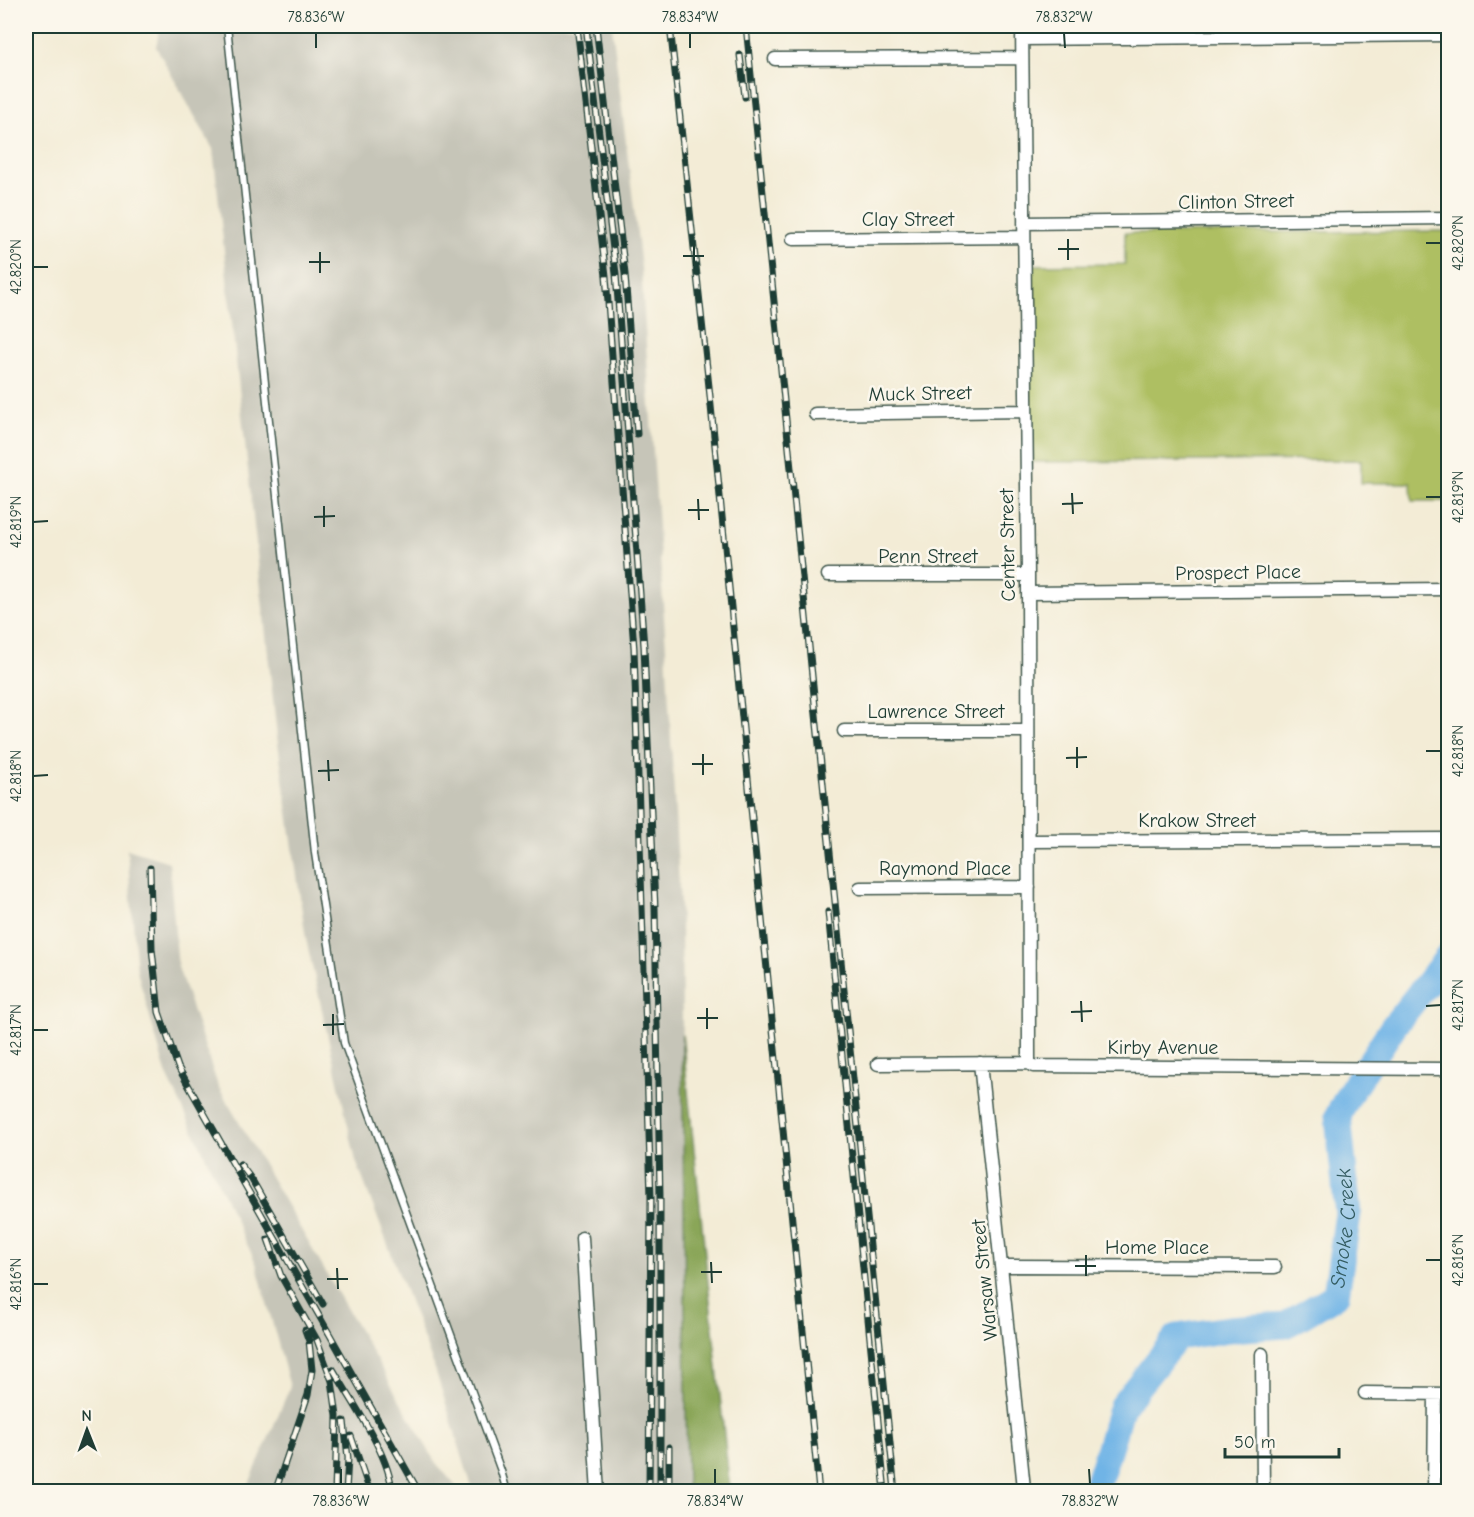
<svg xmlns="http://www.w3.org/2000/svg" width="1474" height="1517" font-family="'Comic Neue',sans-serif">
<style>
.industrial{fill:#c6c5b8}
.green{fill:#aebf62;stroke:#667e4b;stroke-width:1.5}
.forest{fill:#8aa658;stroke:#547246;stroke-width:1.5}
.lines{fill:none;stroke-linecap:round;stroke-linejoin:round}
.river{stroke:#70b4e6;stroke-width:27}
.lane-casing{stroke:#3f574c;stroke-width:9}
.street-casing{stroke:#3f574c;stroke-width:15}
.lane{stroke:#fff;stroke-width:6}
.street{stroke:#fff;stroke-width:12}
.rail-casing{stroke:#1f3d34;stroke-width:7}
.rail{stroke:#fbf7ec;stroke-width:4.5;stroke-dasharray:14;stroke-linecap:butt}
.ticks{fill:none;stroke:#1f3d34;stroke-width:2}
.labels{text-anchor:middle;stroke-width:5;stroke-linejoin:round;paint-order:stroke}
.street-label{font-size:20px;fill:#1f3d34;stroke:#fbf7ec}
.water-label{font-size:21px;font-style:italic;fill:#335b60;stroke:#fbf7ec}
.neatline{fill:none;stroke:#1f3d34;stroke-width:2}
.ticks-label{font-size:15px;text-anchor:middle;fill:#1f3d34}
</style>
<rect width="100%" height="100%" fill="#fbf7ec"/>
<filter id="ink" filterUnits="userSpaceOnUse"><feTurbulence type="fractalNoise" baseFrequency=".0167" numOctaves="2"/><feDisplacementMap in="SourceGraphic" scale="12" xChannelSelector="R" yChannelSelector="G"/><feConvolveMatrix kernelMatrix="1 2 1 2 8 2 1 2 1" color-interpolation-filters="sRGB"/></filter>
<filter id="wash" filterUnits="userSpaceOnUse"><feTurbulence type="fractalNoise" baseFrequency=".008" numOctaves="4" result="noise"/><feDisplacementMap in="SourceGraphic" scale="24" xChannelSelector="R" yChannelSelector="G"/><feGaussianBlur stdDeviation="1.35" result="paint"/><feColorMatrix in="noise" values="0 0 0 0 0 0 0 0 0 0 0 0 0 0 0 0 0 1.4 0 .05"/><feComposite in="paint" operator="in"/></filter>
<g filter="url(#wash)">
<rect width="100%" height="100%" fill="#f3ecd6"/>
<path class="industrial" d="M160,26h452l29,241 25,382 15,275 6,567h-214l-38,-122 -79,-208 -50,-222 -29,-203 -64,-587 -57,-102z
M127,849l42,13 9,105 40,119 218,377 24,28h-214l44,-104 -34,-124 -90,-190 -29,-102z"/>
<path class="green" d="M1448,231v270h-36l-1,-18h-50v-23l-331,2 -1,-197 96,-1v-31z"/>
<path class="forest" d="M682,1035l48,456h-43z"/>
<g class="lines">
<path class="river" id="s1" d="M1095,1492l27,-86 55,-69 52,-8 57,-4 50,-30 12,-81 -10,-98 11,-22 44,-67 55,-70"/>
</g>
</g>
<g filter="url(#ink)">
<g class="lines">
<defs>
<path id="lane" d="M227,26l88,827 29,190 157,428 6,21"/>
<path id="street" d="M1022,26l6,549 1,488
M1022,39l426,-4
M775,59l247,-1
M1024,223l424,-5
M793,239l231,-2
M815,414l210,-3
M828,575h200
M1028,593l420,-4
M844,731h184
M1029,841l419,-2
M860,888l169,-1
M980,1063l44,425 2,4
M878,1064l151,-1 4,3 415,3
M582,1238l16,254
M1002,1266l273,1
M1262,1354l1,138
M1365,1393l83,1
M1434,1492l1,-98"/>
</defs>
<use href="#lane" class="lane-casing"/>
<use href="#street" class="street-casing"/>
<use href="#lane" class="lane"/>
<use href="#street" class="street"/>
<defs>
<path id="rail" d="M577,26l29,250 28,372 17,550 -2,294
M586,26l30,248 28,373 11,260 5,290v295
M596,26l29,248 12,160
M670,26l40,370 109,1096
M746,26l149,1466
M740,55l5,42
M150,868l2,81 7,63 19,55 241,425
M828,912l57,580
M240,1164l12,16 71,124
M268,1239l13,37 36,64 15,41 5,35 -2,76
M333,1369c19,33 57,86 59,123
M344,1421l4,37 -2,34
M351,1436l19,56
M669,1447v45
M275,1492l33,-97 4,-25 -3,-29 -4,-11"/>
</defs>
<use href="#rail" class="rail-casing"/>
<use href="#rail" class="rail"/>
</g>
</g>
<path class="ticks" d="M316,33v15M690,33v15M1064,33l1,15M1068,239v21M1426,243h15M694,245v21M1058,249h21M320,252v21M683,256h21M309,262h21M33,267h15M1072,493l1,21M1426,497h15M698,499l1,21M1062,504l21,-1M324,506v21M688,510h21M314,517l21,-1M33,522l15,-1M1077,747v21M1426,751h15M703,754v21M1066,758l21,-1M328,760l1,21M692,764h21M318,771l21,-1M33,776l15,-1M1081,1001l1,21M1426,1006l15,-1M707,1008v21M1071,1012l21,-1M333,1014v21M697,1018h21M323,1025l21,-1M33,1030h15M1086,1255v21M1426,1260h15M711,1262l1,21M1075,1266h21M337,1268l1,21M701,1272h21M327,1279h21M33,1284h15M341,1469v15M715,1469v15M1089,1469l1,15"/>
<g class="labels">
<g class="street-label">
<text transform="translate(1236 201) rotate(-1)" y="7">Clinton Street</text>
<text x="908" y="226">Clay Street</text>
<text transform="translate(920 393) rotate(-1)" y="7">Muck Street</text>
<text transform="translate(1007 545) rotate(-91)" y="7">Center Street</text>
<text x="928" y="563">Penn Street</text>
<text transform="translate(1238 572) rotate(-1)" y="7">Prospect Place</text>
<text x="936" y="718">Lawrence Street</text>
<text x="1197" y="827">Krakow Street</text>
<text x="945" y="875">Raymond Place</text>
<text x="1163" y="1054">Kirby Avenue</text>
<text x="1157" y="1254">Home Place</text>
<text transform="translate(984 1280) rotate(-96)" y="7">Warsaw Street</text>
</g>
<g class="water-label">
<text dy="7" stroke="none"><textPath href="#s1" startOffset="414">Smoke Creek</textPath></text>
</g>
</g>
<rect width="1474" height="1517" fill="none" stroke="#fbf7ec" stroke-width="66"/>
<g transform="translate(87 1430) rotate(359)" stroke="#fbf7ec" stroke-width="4.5" paint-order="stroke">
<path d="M0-4.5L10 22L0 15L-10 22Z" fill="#1f3d34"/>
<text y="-9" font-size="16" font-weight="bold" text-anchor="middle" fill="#1f3d34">N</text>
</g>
<path d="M1225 1448v9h114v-9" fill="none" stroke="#1f3d34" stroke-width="3"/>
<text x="1234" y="1448" font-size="18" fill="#1f3d34" stroke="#fbf7ec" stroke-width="4.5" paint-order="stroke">50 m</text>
<rect x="33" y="33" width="1408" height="1451" class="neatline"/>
<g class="ticks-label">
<text x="316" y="22">78.836°W</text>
<text x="690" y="22">78.834°W</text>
<text x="1064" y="22">78.832°W</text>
<text transform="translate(1458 243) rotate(-90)" y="5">42.820°N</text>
<text transform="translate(16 267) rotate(-90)" y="5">42.820°N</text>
<text transform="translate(1458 497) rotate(-90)" y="5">42.819°N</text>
<text transform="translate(16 522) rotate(-90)" y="5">42.819°N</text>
<text transform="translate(1458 751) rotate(-90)" y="5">42.818°N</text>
<text transform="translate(16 776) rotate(-90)" y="5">42.818°N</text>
<text transform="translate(1458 1005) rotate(-90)" y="5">42.817°N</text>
<text transform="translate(16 1030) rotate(-90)" y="5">42.817°N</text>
<text transform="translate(1458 1260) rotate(-90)" y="5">42.816°N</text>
<text transform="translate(16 1284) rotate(-90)" y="5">42.816°N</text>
<text x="341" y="1506">78.836°W</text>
<text x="715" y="1506">78.834°W</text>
<text x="1090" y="1506">78.832°W</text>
</g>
</svg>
